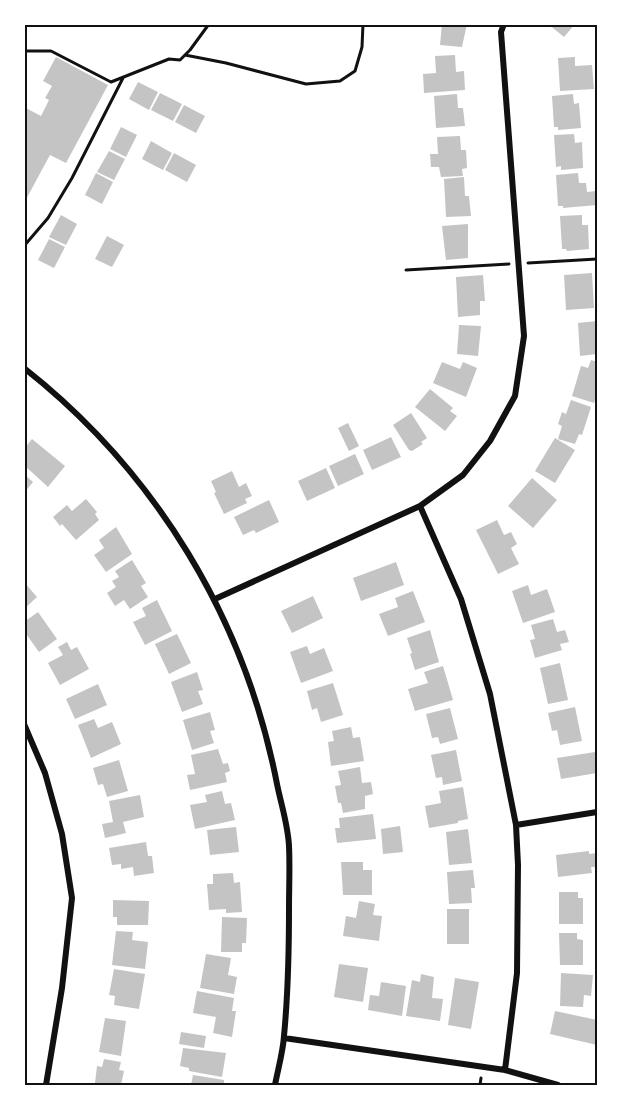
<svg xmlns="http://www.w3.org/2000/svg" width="621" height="1109" font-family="'Work Sans',sans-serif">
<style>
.building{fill:#c4c4c4}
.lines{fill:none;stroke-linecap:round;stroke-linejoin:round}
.path{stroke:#111;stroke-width:3}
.minor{stroke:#111;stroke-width:6}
.neatline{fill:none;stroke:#111;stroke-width:2}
</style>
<rect width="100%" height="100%" fill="#fff"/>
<path class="building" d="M442,24h25l-5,23 -22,-2z
M548,24h27l-11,13z
M455,55l1,17 8,-1 1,19 -41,3 -1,-19 13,-1 -1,-17z
M56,57l52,28 -42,78 -16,-8 -26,48v-96l17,9 8,-16 -4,-2 7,-12 -9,-5z
M575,57v9l17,-1 2,24 -34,2 -2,-33z
M138,82l20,10 -9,18 -20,-11z
M160,93l22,11 -9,17 -22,-11z
M457,94l1,14h5l2,18 -29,2 -2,-32z
M573,94l1,10 5,-1 2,25 -23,2v-3h-4l-2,-31z
M184,105l21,11 -9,17 -21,-11z
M121,127l16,8 -11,22 -16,-8z
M574,134l1,9 7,-1 1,26 -22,2v-4l-5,1 -2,-32z
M460,136l1,14h5l1,18 -5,1 1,7 -22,1 -2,-10h-8l-1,-13h8l-1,-17z
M151,141l21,12 -9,17 -21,-11z
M109,151l16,8 -11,21 -17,-8z
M174,153l22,12 -9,17 -22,-12z
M96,173l17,9 -11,22 -17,-9z
M578,173l1,10h7l1,9 9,-1 1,14 -34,3v-2h-5l-2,-31z
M464,177l1,19h4l2,20 -25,1 -2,-38z
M61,215l16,9 -11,21 -17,-8z
M582,215v10h6l1,24 -22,2 -1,-2h-4l-2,-33z
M468,224v34l-22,2 -4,-34z
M107,236l17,9 -12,22 -17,-8z
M49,239l16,8 -11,21 -16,-8z
M592,273l2,35 -28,2 -2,-35z
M483,275l2,26h-5v14l-22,2 -2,-40z
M597,321v33l-17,2 -2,-33z
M459,325l22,1 -3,30 -21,-2z
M591,360l6,2v32l-3,9 -22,-7 9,-30 7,2z
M442,362l18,7 3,-7 14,6 -11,29 -33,-14z
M430,389l23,19 -3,3 7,5 -12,15 -30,-24z
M571,400l20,7 -9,28 -3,-1 -4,10 -17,-5 4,-13 -4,-2 4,-12 4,2z
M411,413l16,25 -6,4 2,2 -11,7 -3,-1 -16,-25z
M348,423l11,23 -10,5 -11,-23z
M391,437l10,20 -29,13 -9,-20z
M555,438l20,12 -20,33 -20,-12z
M32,439l33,27 -17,21 -24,-22 3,-4 -3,-3v-9z
M355,454l9,20 -26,12 -9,-20z
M326,468l9,20 -28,13 -9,-20z
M232,471l7,16 7,-4 6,13 -7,3 2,4 -23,11 -10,-21 2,-1 -5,-11z
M24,474l9,8 -9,11z
M532,478l25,22 -24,28 -25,-22z
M86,499l11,13 -2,2 4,6 -23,20 -14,-16 -2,2 -7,-9 14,-12 5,6z
M269,500l10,22 -23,11 -2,-3 -11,5 -9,-18z
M497,520l7,15 7,-3 6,12 -6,4 8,16 -21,10 -22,-44z
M116,527l16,27 -26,18 -12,-17 10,-7 -5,-8z
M132,560l14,23 -5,3 7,11 -18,12 -6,-9 -9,6 -8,-13 9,-6 -4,-6 7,-4 -4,-6z
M396,562l8,23 -43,16 -8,-23z
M24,582l13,15 -13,12z
M528,585l3,10 16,-6 8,23 -32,11 -11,-32z
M413,591l12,31 -37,14 -9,-22 19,-7 -3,-9z
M313,596l10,22 -31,15 -11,-22z
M157,600l15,31 -27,14 -12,-23 13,-6 -4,-8z
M38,612l19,27 -18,13 -15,-21v-9z
M553,619l4,13 8,-2 4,12 -9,2 2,6 -27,8 -5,-18 5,-1 -4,-14z
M430,630l9,32 -24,8 -5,-16 2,-1 -5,-15z
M177,634l14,29 -22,11 -14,-30z
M67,642l4,8 6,-3 12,22 -29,16 -12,-22 15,-8 -5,-8z
M307,646l3,8 14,-6 9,23 -32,12 -11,-31z
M560,663l8,37 -20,4 -8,-36z
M443,666l10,34 -38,11 -7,-22 20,-6 -4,-11z
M197,672l6,18 -5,1 5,13 -21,8 -11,-30z
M333,683l10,32 -22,7 -4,-14 -5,2 -5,-19z
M98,684l9,21 -32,14 -9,-20z
M575,707l7,34 -22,4 -3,-15 -5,1 -4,-18z
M450,708l8,31 -18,5 -2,-7 -6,1 -6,-24z
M210,712l5,18 -5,1 4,12 -22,7 -9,-30z
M94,719l4,9 14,-6 9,22 -30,14 -13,-33z
M351,727l2,11 7,-1 4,24 -33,5 -3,-24 6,-1 -2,-10z
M218,749l5,15 5,-1 2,8 -5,2 2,9 -37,8 -3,-15 8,-1 -4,-19z
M456,750l6,31 -19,4 -1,-8 -6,1 -5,-23z
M595,752l2,21 -36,6 -4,-21z
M119,760l9,31 -21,6 -4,-13 -5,1 -5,-17z
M360,767l2,16 9,-1 2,12 -8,2v13l-22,4 -2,-10h-3l-3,-17 6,-1 -3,-14z
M463,787l5,32 -10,2v2l-29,5 -4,-22 16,-3 -2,-12z
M222,791l3,13 6,-1 4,17 -40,9 -5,-24 17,-3 -2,-7z
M140,795l4,22 -21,5 3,11 -21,5 -3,-14 11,-2 -4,-21z
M373,814l3,25 -39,4 -2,-15h5l-1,-10z
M400,826l3,26 -20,2 -2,-25z
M236,827l3,25 -29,3 -3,-25z
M468,829l4,34 -23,2 -3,-33z
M146,842l2,14h4l2,17 -20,3 -1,-9 -12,2v-5l-9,1 -3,-17z
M589,851v3l8,-1v14h-6l1,6 -34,4 -2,-22z
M341,862h22v8h9v25h-29z
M473,870l2,18h-4l1,15 -23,1 -2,-32z
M233,873l1,10 6,-1 2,30 -16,1v-4l-17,1 -2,-26h6v-10z
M559,892h19v6h5v26h-24z
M113,900l36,1 -1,24h-31v-8h-4z
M359,901l16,3 -2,11 9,1 -3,25 -36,-5 3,-20 10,2z
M447,909h22v35h-22z
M222,917l25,1 -1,25h-4v9h-21z
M116,931l17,1 -1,8 16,2 -3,27 -33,-4z
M559,933h18v6l6,1v25h-23z
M206,954l25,4 -3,17 9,2 -3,17 -34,-6z
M339,964l29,4 -5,34 -29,-5z
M114,969l31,5 -6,35 -25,-4 1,-9 -6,-1z
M561,973l32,2 -2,21 -7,-1 -1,12 -23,-1z
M421,974l13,3 -2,21 11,1 -3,22 -34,-5 6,-36 8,2z
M455,978l24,4 -8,47 -23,-4z
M381,982l25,4 -4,30 -34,-6 2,-15 9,1z
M197,991l37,7 -2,13h4l-4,26 -19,-4 3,-16 -23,-4z
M555,1011l42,9v25l-47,-11z
M105,1018l21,3 -5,35 -22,-4z
M181,1032l25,4 -2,12 -25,-4z
M183,1048l43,5 -4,24 -33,-6v-3l-9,-2z
M104,1059l17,3 -2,8 5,1 -3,14 -26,-2 2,-17 5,1z
M193,1075l31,5v5h-33z"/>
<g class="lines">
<path class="path" d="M24,51h27l60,31 58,-23 11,1 10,-10 19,-26
M185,55l41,8 80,21 34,-3 15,-10 7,-24 1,-23
M24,246l24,-28 24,-40 51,-100
M528,263l69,-4
M406,270l103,-6
M480,1085l1,-7"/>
<path class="minor" d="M24,368c132,104 221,251 253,416 4,20 11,41 12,62 1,21 0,42 0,63 0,42 -1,85 -5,127 -1,16 -6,33 -9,49
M420,506l41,93 29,95 26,131 2,40 -1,108 -12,97
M215,599l205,-93 43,-31 27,-34 25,-45 9,-60 -23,-304 3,-8
M24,724l21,49 17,61 10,64 -10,90 -16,97
M516,825l81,-13
M284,1038l221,32 53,15"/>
</g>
<rect width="621" height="1109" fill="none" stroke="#ffffff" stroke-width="51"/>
<rect x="26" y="26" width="570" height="1058" class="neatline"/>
</svg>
